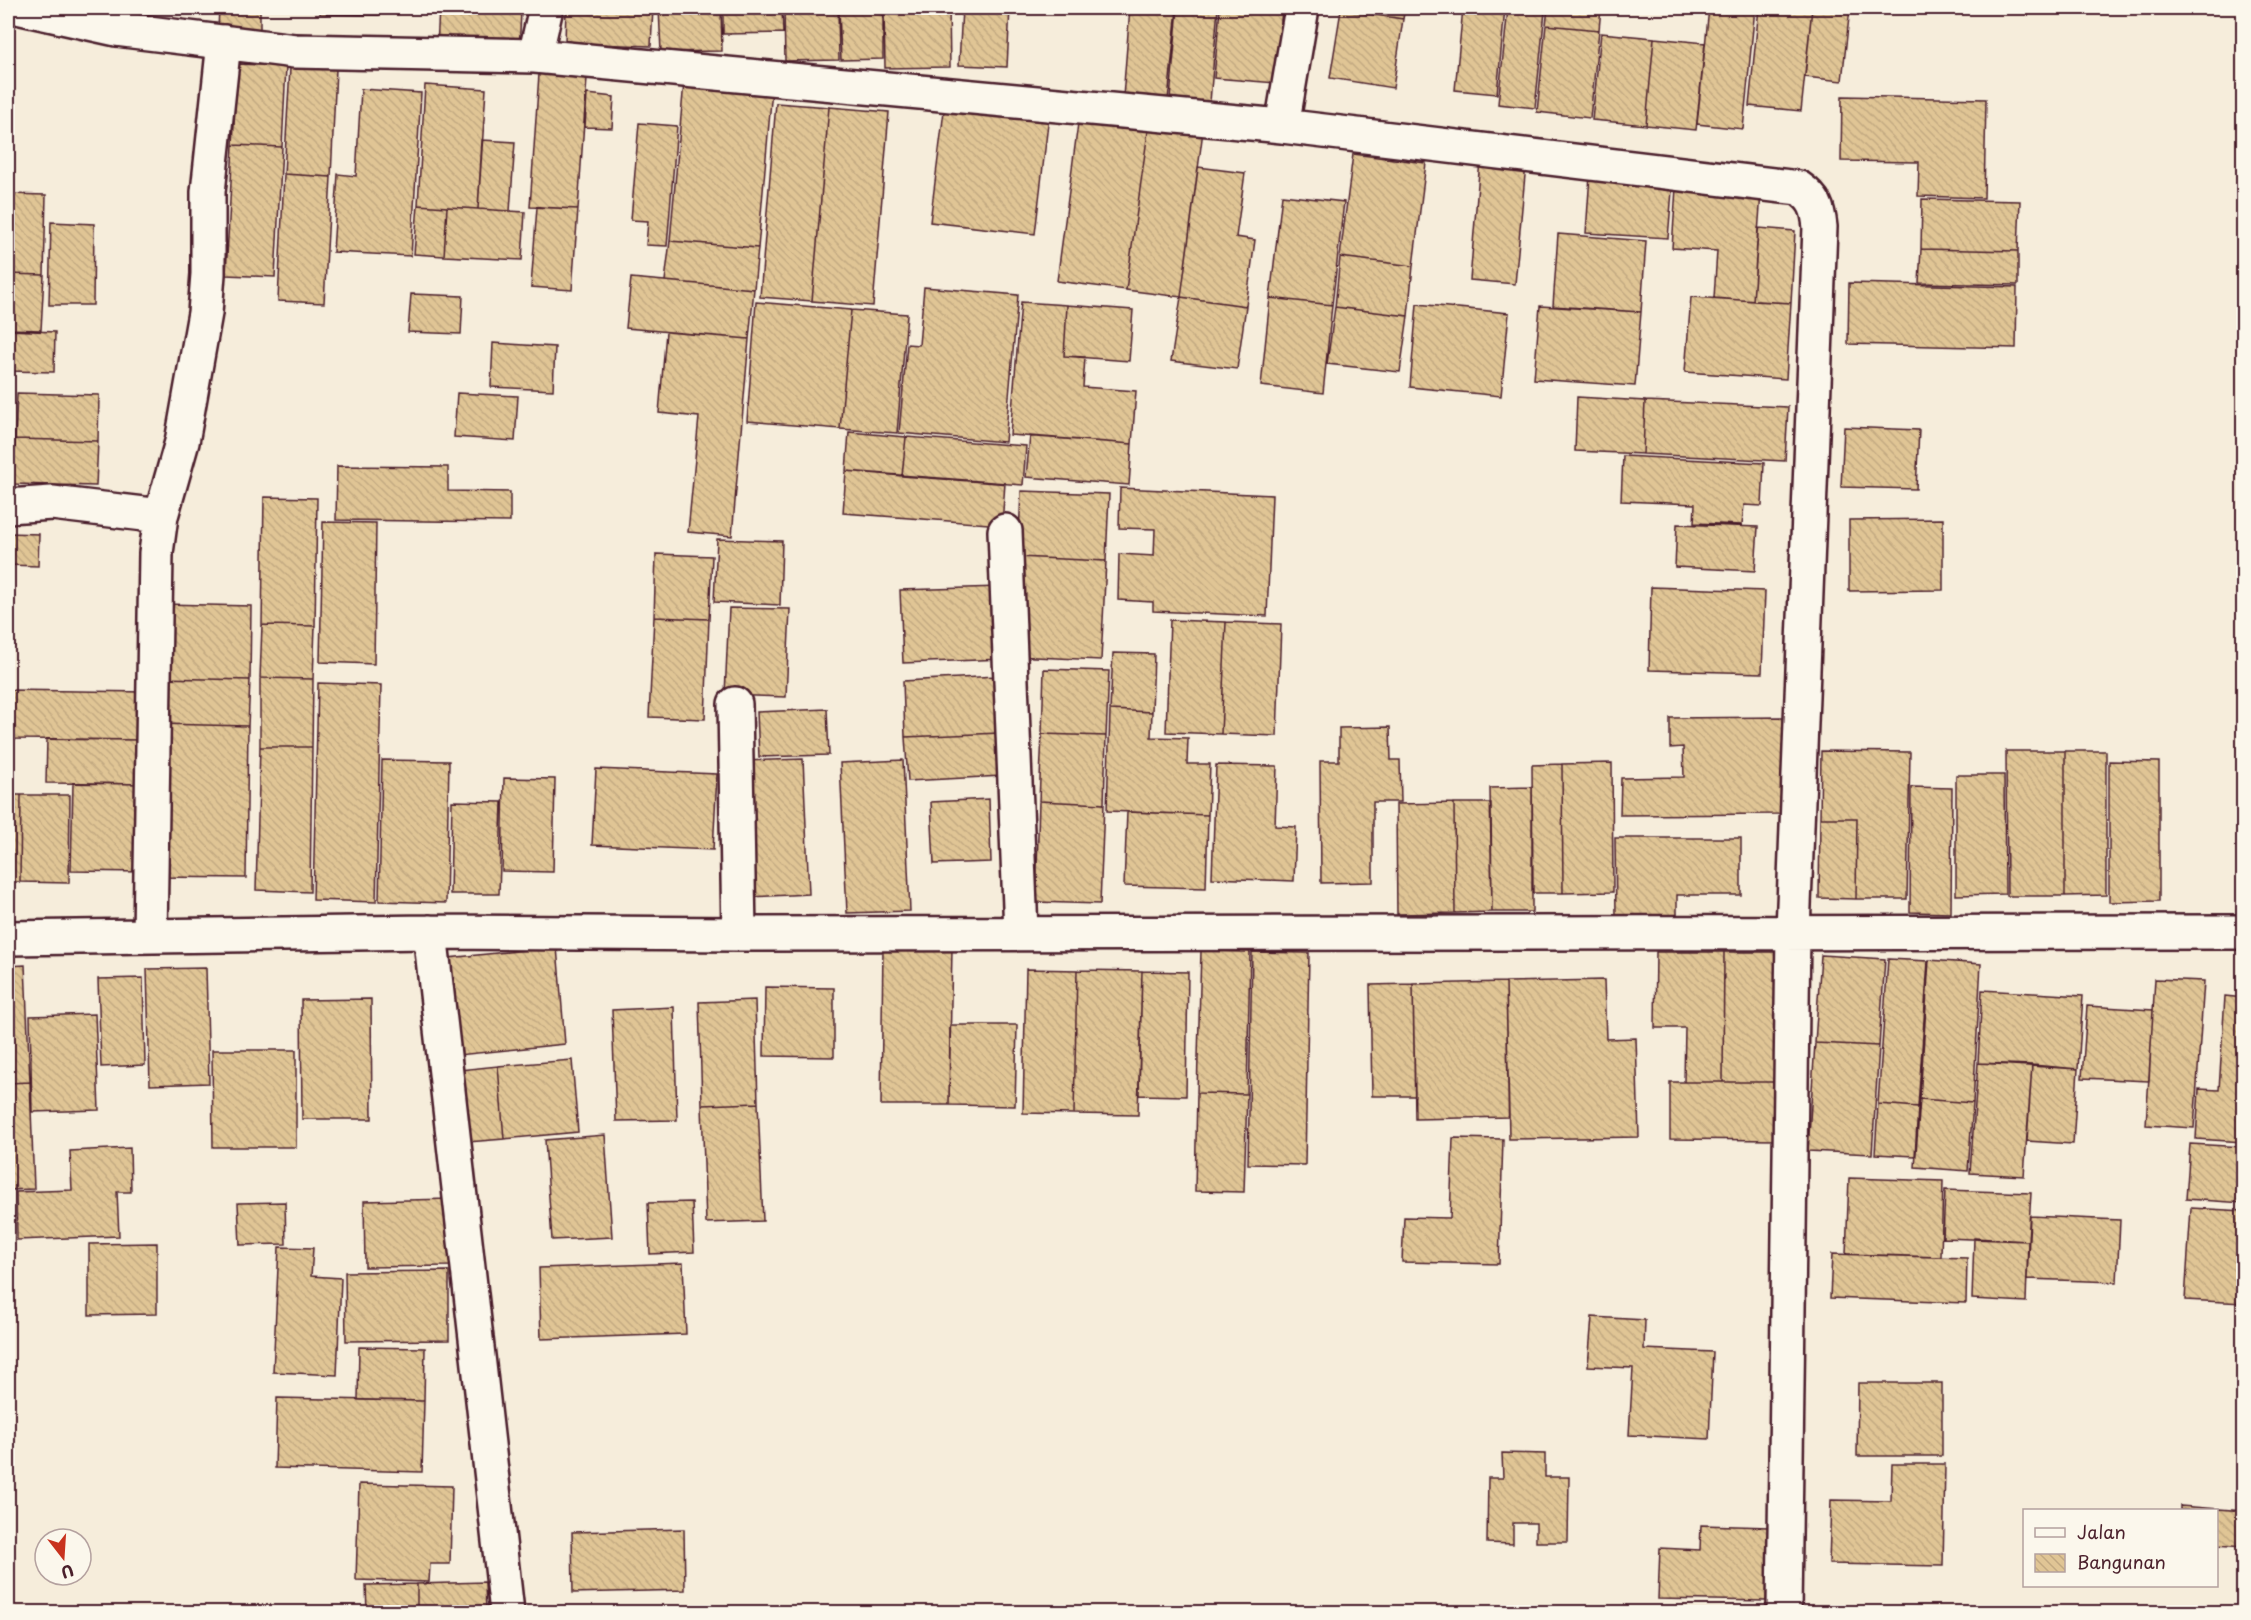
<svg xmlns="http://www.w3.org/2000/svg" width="2251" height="1620" font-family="'Playpen Sans',sans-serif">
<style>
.building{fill:url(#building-back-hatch);stroke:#4a1f2b;stroke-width:1.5}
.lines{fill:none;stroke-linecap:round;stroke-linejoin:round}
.street-casing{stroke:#4a1f2b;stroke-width:38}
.street{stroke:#fbf7ec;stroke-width:33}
</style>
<defs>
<pattern id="building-back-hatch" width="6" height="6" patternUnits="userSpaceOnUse" patternTransform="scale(1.5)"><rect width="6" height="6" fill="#e0c595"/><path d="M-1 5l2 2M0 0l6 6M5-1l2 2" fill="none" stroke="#c2a981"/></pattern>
</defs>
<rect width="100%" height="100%" fill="#f6eddb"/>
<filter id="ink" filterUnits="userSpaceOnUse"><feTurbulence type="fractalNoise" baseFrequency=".0167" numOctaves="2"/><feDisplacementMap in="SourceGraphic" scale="12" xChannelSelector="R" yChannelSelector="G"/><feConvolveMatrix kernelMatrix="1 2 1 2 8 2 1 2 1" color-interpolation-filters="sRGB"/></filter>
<g filter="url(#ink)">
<path class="building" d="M132,8h37v3z
M219,8h41v22h-42z
M320,8h59v7l-59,-1z
M439,8l82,4 -2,38 -82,-3z
M566,8h87l-2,38 -86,-3z
M659,8h62l1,43 -61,1z
M723,8h59l1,25 -60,1z
M784,8h54l1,52 -54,1z
M839,8h44v51l-42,1z
M884,8h65l1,59 -65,1z
M962,8h48l-3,59 -48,-2z
M1130,8h47l-9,92 -45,-3z
M1178,8h40l-8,94 -40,-3z
M1220,8h62l-6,75 -62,-5z
M1342,8h63l-2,11 -62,-9z
M1463,8h42l-8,86 -42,-4z
M1508,8l37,3 -10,97 -37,-4z
M1508,8h37v3z
M1548,8h53l-2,22 -53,-5z
M1709,8h46l-12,121 -46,-5z
M1759,8h53l-11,103 -52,-5z
M1812,8h38l-8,73 -37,-4z
M1341,10l62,9 -10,69 -63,-10z
M1546,25l53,5 -9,88 -53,-6z
M1601,33l53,5 -8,87 -54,-5z
M1654,38l51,5 -9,87 -50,-5z
M237,64l49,2 -4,81 -49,-2z
M290,68l46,1 -5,108 -47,-3z
M539,74l48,4 -9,131 -48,-2z
M684,82l88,7 -14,159 -88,-7z
M425,85l61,4 -8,120 -60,-4z
M361,89l60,4 -10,163 -78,-4 5,-78 18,2z
M587,94l27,3 -2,31 -27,-1z
M1842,96l144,3 -2,99 -66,-2 1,-34 -78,-1z
M776,103l53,4 -17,194 -52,-4z
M945,103l104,12 -14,119 -105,-12z
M829,107l60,5 -16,194 -61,-5z
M1079,116l70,8 -23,166 -69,-9z
M639,123l38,3 -10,120 -21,-1 2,-24 -17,-1z
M1149,124l54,7 -22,166 -55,-7z
M482,140l33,2 -5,69 -32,-2z
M233,145l49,2 -7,130 -49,-2z
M1353,154l73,9 -13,103 -73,-9z
M1480,160l46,4 -11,120 -45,-4z
M1198,167l47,6 -9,64 19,3 -9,66 -65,-9z
M284,174l47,3 -7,126 -46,-2z
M1590,175l83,4 -5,59 -82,-5z
M1676,188l85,5 -8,108 -39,-3 3,-47 -45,-3z
M8,194l38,1 -2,80 -36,-1z
M1282,195l62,7 -12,103 -62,-7z
M1922,199l98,2 -2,50 -97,-2z
M418,205l29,2 -3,49 -30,-2z
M447,207l78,5 -3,48 -78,-4z
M537,207l41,2 -6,81 -41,-3z
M51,222l43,2 -1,81h-44z
M1758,228l37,3 -4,72 -38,-2z
M1558,234l88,7 -5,71 -88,-6z
M670,241l88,7 -4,41 -89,-8z
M1921,249l97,2v34l-99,-2z
M1340,257l73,9 -5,50 -73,-9z
M8,274l36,1 -3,55 -33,-1z
M631,278l123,11 -5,50 -123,-11z
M1849,283l168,4 -1,61 -168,-4z
M924,287l94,8 -13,147 -106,-9 8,-89 12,1z
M411,294l52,2 -2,38 -53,-2z
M1181,297l65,9 -9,63 -66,-8z
M1691,297l100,6 -5,76 -101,-7z
M1270,298l62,7 -9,88 -62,-7z
M756,302l95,8 -11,119 -93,-8z
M1021,302l46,3 -3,51 21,1 -2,30 53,4 -4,53 -122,-9z
M1417,304l92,9 -8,83 -91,-9z
M1067,305l66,5 -4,51 -65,-5z
M1540,306l101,6 -6,74 -101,-7z
M1335,307l73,9 -8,56 -73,-8z
M851,310l56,4 -10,119 -57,-4z
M8,330l47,2 -1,40 -46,-1z
M666,332l83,7 -17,197 -44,-4 11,-115 -40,-4z
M493,343l62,4 -2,43 -62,-3z
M17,393l82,2 -1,46 -83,-2z
M457,393l61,3 -3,45 -61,-4z
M1577,397l68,4 -2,53 -68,-3z
M1645,401l143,6 -3,54 -142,-7z
M1844,427l75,3 -3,59 -75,-2z
M849,432l57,5 -4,39 -56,-5z
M1030,436l102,8 -3,41 -103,-8z
M906,437l120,9 -3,39 -121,-9z
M15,439l83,2 -2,45 -83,-2z
M1623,456l141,7 -2,43 -18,-1 -2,20 -48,-2 1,-19 -74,-3z
M337,466l111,1v24l62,1v30l-174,-2z
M846,471l159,12 -3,42 -159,-12z
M1120,488l152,7 -5,121 -114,-5v-9l-35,-2 1,-46 35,2 1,-27 -36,-1z
M1021,491l88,3 -3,67 -88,-4z
M264,497l53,1 -2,128 -53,-1z
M1943,519v71l-94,1v-71z
M323,522l53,1 -2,141 -54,-2z
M1677,524l81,3 -3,44 -80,-4z
M8,533l31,1 -1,32 -30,-1z
M717,539l65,2 -2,64 -66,-3z
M656,554l56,2 -3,63 -55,-2z
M1018,557l88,4 -5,99 -88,-4z
M1000,587l3,72 -100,4 -3,-73z
M1651,587l114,4 -3,82 -113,-3z
M162,604l89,2 -1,74 -90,-2z
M729,608l61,1 -4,88 -61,-2z
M654,617l55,2 -4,100 -56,-2z
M1170,620l56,2 -5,112 -55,-2z
M1226,622l55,2 -4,112 -56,-2z
M262,625l53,1 -2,53 -53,-1z
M1113,653l41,1 -2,58 -42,-2z
M1044,669l65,2 -3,65 -64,-2z
M997,676l3,57 -95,4 -2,-56z
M160,678l90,2 -2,46 -89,-2z
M260,678l53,1 -1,68h-52z
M318,683l63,2 -5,217 -63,-2z
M8,690l138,2v48l-138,-1z
M827,709l2,46 -70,2 -2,-45z
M1110,710l42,2 -1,25 37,1 -1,26h23l-2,51 -101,-4z
M1784,717v97l-164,1 1,-37 63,-1 -1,-30 -13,1v-30z
M159,724l89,2 -2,152 -89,-1z
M1390,727l1,33h9l1,42h-28v80l-52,1 -1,-122h19v-33z
M1000,733l2,43 -94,5 -3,-44z
M1042,734l64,2 -2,68 -65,-3z
M47,739l99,1v44l-100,-1z
M260,747h52l-2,145 -54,-2z
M1821,751l89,1 -3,147h-51l1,-81h-37z
M2006,751h59v145h-58z
M2065,751h41v144l-41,1z
M803,759l6,135 -60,3 -6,-136z
M382,760l67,1 -3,142 -67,-2z
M903,760l7,151 -63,2 -7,-150z
M2109,761l50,1v139l-50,1z
M1612,763l1,129 -50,1 -1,-129z
M1562,764l1,129h-30l-1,-128z
M1216,765l61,1 -2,60 21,1 -2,54 -82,-3z
M596,769l121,5 -4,76 -121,-5z
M1956,775h48l1,119 -49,1z
M504,778l51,1 -2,93 -51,-1z
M73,783l73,1 -2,88 -73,-1z
M1532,787v125h-40l-2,-124z
M1911,787l41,1 -1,125 -41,-1z
M8,795h13l-1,87h-12z
M21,795h49l-1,88 -49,-1z
M989,799l2,63 -57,2 -3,-62z
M452,801l50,1 -3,92h-49z
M1039,801l65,3 -4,100 -64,-2z
M1454,803l1,110 -58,1 -1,-110z
M1454,803h37l1,109 -37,1z
M1127,812l81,3 -2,73 -82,-2z
M1820,818h37l-1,81 -37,-1z
M1615,838h126v57h-64v21h-61z
M557,947l8,97 -107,11 -10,-97z
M883,948h69l-3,157h-68z
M1201,951l49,1 -3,142 -50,-1z
M1252,952l57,1 -4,212 -57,-1z
M1656,952h68l-1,130h-39l1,-54h-30z
M1724,952h55v130h-56z
M1821,955l64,4 -6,87 -64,-3z
M1888,959l40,2 -10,146 -40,-3z
M1929,960l52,4 -8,139 -53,-4z
M25,965l5,117 -22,1v-117z
M206,968l3,115 -59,2 -3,-116z
M1026,969l51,1 -3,144 -51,-1z
M1077,970l65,1 -4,144 -64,-1z
M1142,971l46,1 -2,124 -47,-1z
M143,978l2,87 -44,2 -3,-88z
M2155,979l49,2 -10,147 -48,-3z
M1604,980l2,59 30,-1 3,99 -130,2 -3,-157z
M1506,982l3,135 -94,2 -2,-135z
M1413,984l2,112h-43l-2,-111z
M765,987l69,1v69l-70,-1z
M1982,990l101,6 -5,73 -100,-6z
M2225,996l19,2v144l-48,-3 3,-50 20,1z
M371,999l1,120h-70l-1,-119z
M755,1000l3,103 -56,2 -3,-103z
M2087,1006l66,4 -4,71 -67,-3z
M674,1007l3,113 -61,1 -4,-111z
M95,1014l4,96 -67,2 -2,-96z
M950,1025h67l-2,81 -66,-1z
M1815,1043l64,3 -7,108 -64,-3z
M212,1050h84v97h-83z
M572,1060l6,72 -74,7 -6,-73z
M1978,1063l54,2 -8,111 -54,-3z
M2032,1065l46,4 -5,75 -46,-3z
M498,1066l6,73 -48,4 -6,-72z
M30,1082l4,107 -26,1v-107z
M1670,1082h109l-1,58 -108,-1z
M1197,1093l50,1 -3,98 -49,-1z
M1920,1099l53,4 -5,68 -53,-4z
M758,1103l5,118 -57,2 -4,-118z
M1878,1104l40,3 -3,49 -40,-2z
M605,1135l7,102 -60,3 -7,-100z
M1453,1138l50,1 -4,125 -97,-2 2,-45 46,1z
M2190,1144l54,3v56l-58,-4z
M130,1148l1,44h-14l2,44 -102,4 -1,-48 56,-2 -2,-39z
M1849,1178l94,3 -2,76 -95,-3z
M1945,1190l86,3 -3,48 -85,-3z
M8,1194h2l3,73h-5z
M451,1199l1,67 -87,1 -1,-66z
M285,1202l1,42 -46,1 -2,-42z
M692,1202l2,50 -44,2 -2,-51z
M2191,1208l53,3v92l-59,-3z
M2030,1216l90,4 -3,62 -90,-3z
M1974,1238l54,3 -2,61 -54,-3z
M157,1243v71l-68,1v-71z
M279,1247l34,1 -2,28 30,2 -4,97 -64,-3z
M1832,1254l135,4 -1,45 -136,-5z
M683,1263l3,71 -145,5 -2,-71z
M449,1271v69l-103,1 -1,-69z
M1592,1317l53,3 -1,29 69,3 -4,87 -80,-4 4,-67 -45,-2z
M359,1347l66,1 -1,53 -66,-1z
M1858,1383h84v73h-85z
M277,1398l147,3 -2,71 -147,-4z
M1502,1453l43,1v23h24l-1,65h-32v-19h-23v21l-26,-1 1,-65h15z
M1892,1464h53l-2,102 -114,-2 2,-64 60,1z
M359,1484l93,2 -2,78h-20l-1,18 -73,-2z
M2180,1506l64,5v36l-28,-2v-35h-36z
M1701,1525l68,2 -3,74 -108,-2 2,-51 40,2z
M684,1529l1,61 -112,3 -1,-61z
M485,1582l1,30h-69v-28z
M417,1584v28h-50l-1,-27z"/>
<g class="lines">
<defs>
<path id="street" d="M21,8l95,21 179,22 240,5 747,70 517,62c16,11 19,20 21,39l-27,704 -9,681
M535,56l11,-48
M1282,126l20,-118
M8,506l44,-3 109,13
M1005,531l16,401
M735,704l4,230
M430,932l77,680
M150,936l6,-383 5,-37 21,-74 23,-129 3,-39v-82l16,-150
M8,938l422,-6 309,2 1505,-2"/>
</defs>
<use href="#street" class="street-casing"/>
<use href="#street" class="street"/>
</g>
</g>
<rect width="2251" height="1620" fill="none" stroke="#fbf7ec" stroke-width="30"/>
<rect x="15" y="15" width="2221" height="1590" fill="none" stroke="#4a1f2b" stroke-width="2" filter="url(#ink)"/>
<rect x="2023" y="1509" width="195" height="78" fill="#fbf7ec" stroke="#b4a19f" stroke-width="1.5"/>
<rect x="2035" y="1528" width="30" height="9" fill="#fbf7ec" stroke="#b4a19f" stroke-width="1.5"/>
<text x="2077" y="1539" font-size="18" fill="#4a1f2b">Jalan</text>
<rect x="2035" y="1554" width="30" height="18" fill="url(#building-back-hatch)" stroke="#b4a19f" stroke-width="1.5"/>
<text x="2077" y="1569" font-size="18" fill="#4a1f2b">Bangunan</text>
<g transform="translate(63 1557) rotate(163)"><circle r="28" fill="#fbf7ec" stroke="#b4a19f" stroke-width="1.5"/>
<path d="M0-4.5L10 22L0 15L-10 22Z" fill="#c8321e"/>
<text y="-9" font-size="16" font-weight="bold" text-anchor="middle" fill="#4a1f2b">U</text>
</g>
</svg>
